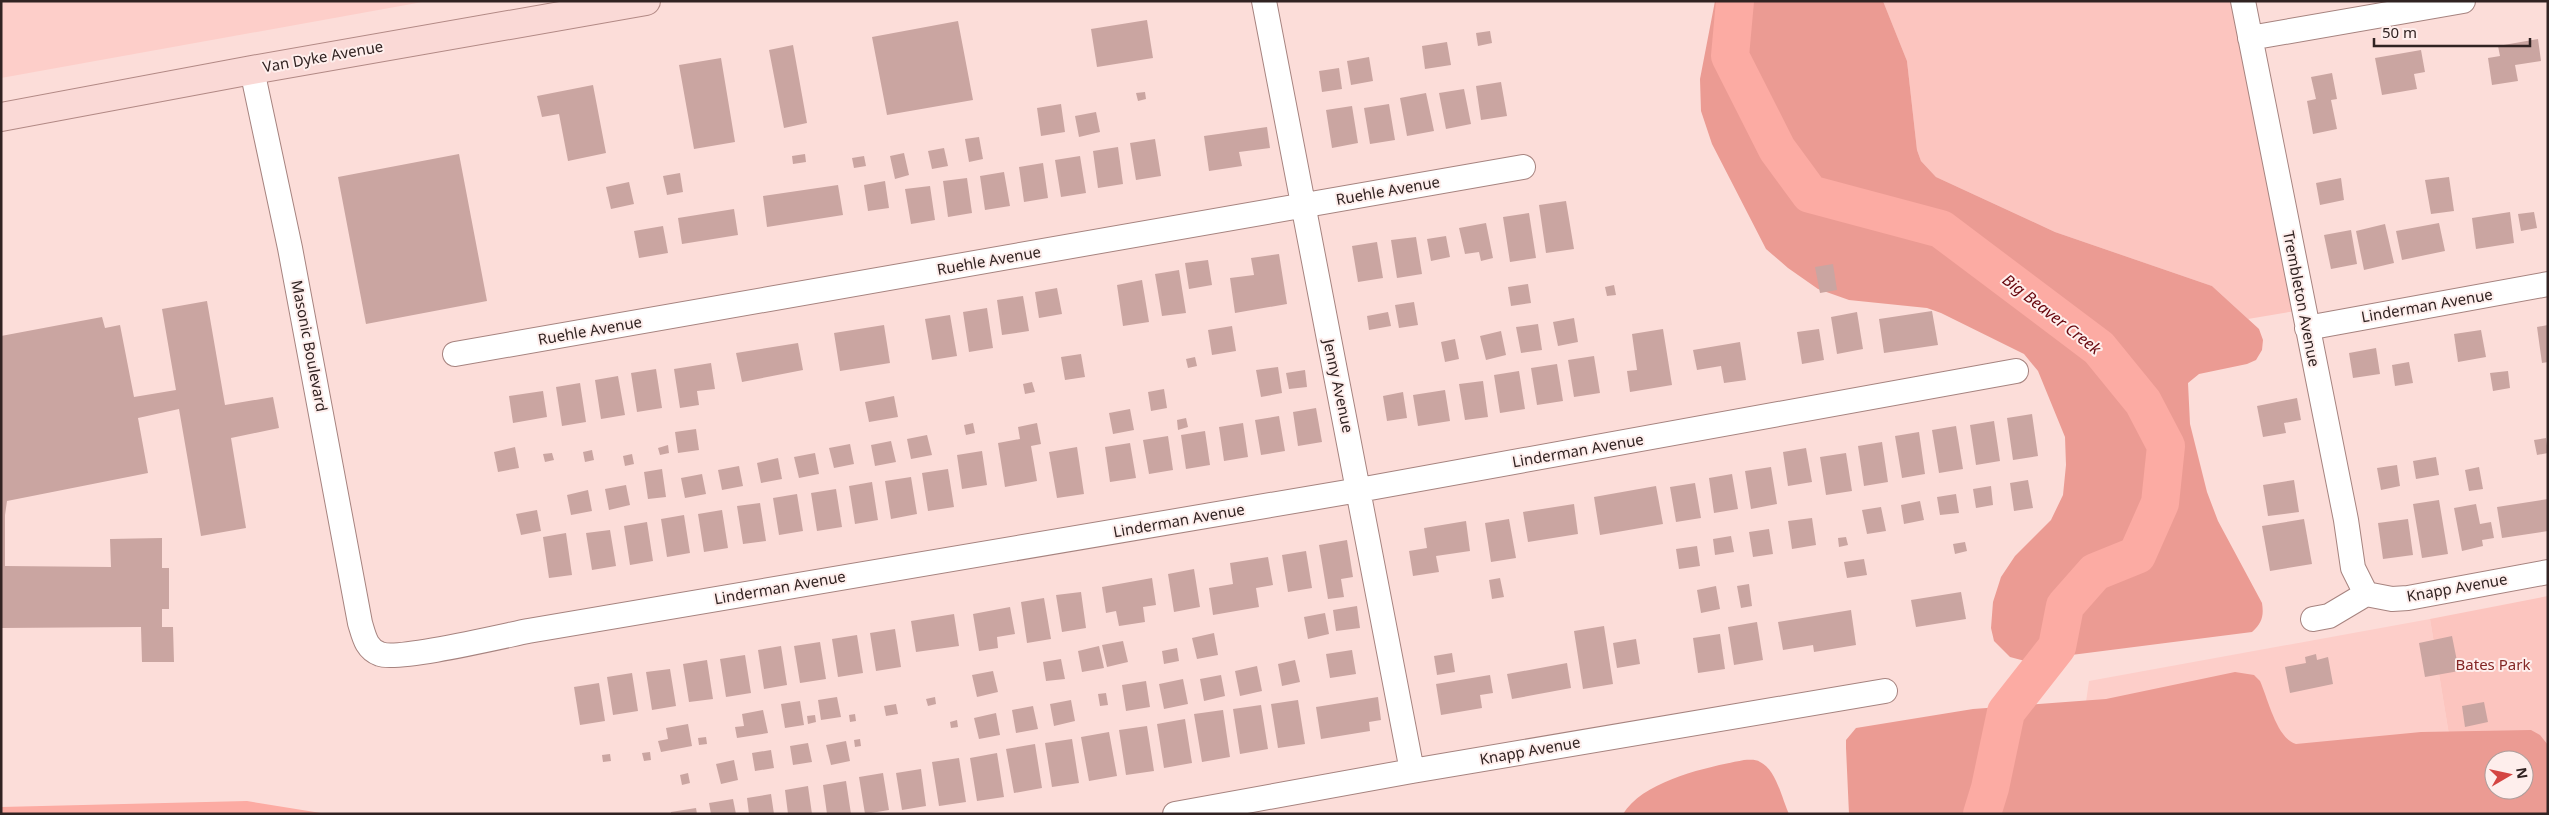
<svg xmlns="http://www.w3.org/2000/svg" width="2549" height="815" font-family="'Noto Sans',sans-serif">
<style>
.built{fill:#fdcec9}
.green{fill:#fcc5bf;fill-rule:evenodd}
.forest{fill:#eb9b93;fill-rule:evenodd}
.water{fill:#fcaba3}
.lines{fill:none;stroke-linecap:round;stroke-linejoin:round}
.river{stroke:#fcaba3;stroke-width:38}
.building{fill:#caa5a1}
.street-casing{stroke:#a6837f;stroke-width:26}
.primary-casing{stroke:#b28985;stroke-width:30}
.street{stroke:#fff;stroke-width:24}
.primary{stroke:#fad9d6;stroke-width:28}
.labels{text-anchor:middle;stroke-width:4;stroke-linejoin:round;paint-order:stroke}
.street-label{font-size:15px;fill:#312322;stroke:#feeeec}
.park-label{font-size:15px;fill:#842725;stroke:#feeeec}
.water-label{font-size:16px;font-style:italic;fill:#67060d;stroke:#feeeec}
</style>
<rect width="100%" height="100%" fill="#fcddd9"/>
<path class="built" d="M1,1h427l-427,77z
M2430,619l32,195h-392l19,-133z"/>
<path class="green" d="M1883,1h352l60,310 -47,8 -36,-33 -157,-54 -119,-55 -15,-16 -4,-11 -10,-89z
M2548,596v218h-86l-32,-195zM2494,760h30v30h-30z"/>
<path class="forest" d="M1715,1h168l24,60 10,89 4,11 15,16 119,55 157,54 47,43 4,11 -1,10 -6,10 -9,4 -48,10 -11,9 2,41 17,68 11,29 44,82c2,13 0,20 -10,29l-227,29 -15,-4 -16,-16 -3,-13 2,-26 8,-25 14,-21 36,-36 12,-25 3,-30 -1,-28 -27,-66 -14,-17 -83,-41 -14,-5 -78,-8 -31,-11 -30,-21 -22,-19 -54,-105 -11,-33 -1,-32z
M2235,672l19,3 6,6c8,18 17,58 36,63l125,-12 110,-2 9,5 8,10v69h-699l-3,-66v-8l10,-12 117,-19 133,-10zM2494,760h30v30h-30z
M1744,760c5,0 12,-1 16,2 16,7 22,37 29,52h-166c21,-34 85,-47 121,-54z"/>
<path class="water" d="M247,801l80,13h-326v-7z"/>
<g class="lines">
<path class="river" d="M1735,1l-5,55 47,93 33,45 131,35 158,119 44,54 23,44 -6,57 -23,52 -42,17 -30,34 -8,41 -51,65 -16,76 -8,26"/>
</g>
<path class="building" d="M1147,20l6,38 -56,9 -6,-38z
M958,21l15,79 -86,15 -15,-78z
M1490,31l2,12 -14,3 -2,-13z
M2538,39l3,22 -26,4 3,16 -26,4 -4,-27 12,-2 -2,-10z
M1447,42l4,23 -26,4 -3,-23z
M793,45l14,78 -23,5 -15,-78z
M2421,50l4,22 -11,2 3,15 -35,6 -7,-37z
M1369,57l4,24 -22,4 -4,-24z
M721,58l14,84 -41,7 -15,-84z
M1339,68l3,21 -20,3 -3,-21z
M2332,73l5,26 -6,1 6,29 -24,5 -6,-33 9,-2 -5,-22z
M1501,82l6,34 -26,4 -5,-34z
M593,85l13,68 -38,8 -9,-47 -17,3 -5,-21z
M1464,89l7,35 -25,5 -7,-36z
M1145,92l1,7 -8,2 -2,-8z
M1426,93l8,38 -27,5 -7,-38z
M1061,104l4,28 -24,4 -4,-28z
M1389,104l6,36 -25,4 -6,-36z
M1352,106l6,37 -26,5 -6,-38z
M1096,112l4,20 -21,5 -4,-21z
M1267,127l3,21 -31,4 3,14 -33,5 -5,-35z
M979,137l4,22 -14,3 -4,-23z
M1155,139l6,37 -25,4 -6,-37z
M1118,147l5,37 -25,4 -5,-37z
M944,148l4,18 -16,3 -4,-18z
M904,153l5,22 -14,4 -5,-23z
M459,154l28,147 -121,23 -28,-147z
M805,154l1,8 -13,2 -1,-8z
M864,156l2,10 -12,2 -2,-10z
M1080,156l6,37 -25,4 -6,-37z
M1043,163l5,35 -24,4 -5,-35z
M1004,172l6,34 -25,4 -5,-34z
M680,173l3,19 -16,3 -4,-19z
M2449,177l5,34 -23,3 -6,-34z
M967,178l5,35 -24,4 -5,-36z
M2341,178l3,22 -24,5 -4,-22z
M885,181l4,27 -21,3 -4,-26z
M629,182l5,22 -23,5 -5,-22z
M838,185l5,30 -76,12 -4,-31z
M930,186l5,34 -24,4 -6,-35z
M1566,201l8,48 -28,4 -7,-48z
M734,209l4,26 -56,9 -4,-26z
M2510,212l4,31 -38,6 -4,-31z
M2534,212l3,16 -16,3 -3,-17z
M1529,213l7,45 -26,4 -7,-45z
M1486,223l7,35 -12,3 -2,-9 -14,2 -6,-26z
M2439,223l6,28 -43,9 -6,-29z
M2385,224l9,39 -30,7 -8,-39z
M663,226l5,27 -29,5 -5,-27z
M2351,230l6,34 -26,5 -7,-34z
M1446,236l4,21 -19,4 -4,-22z
M1416,237l6,37 -25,4 -6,-38z
M1377,242l6,36 -25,4 -6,-36z
M1279,254l8,50 -52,9 -5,-35 24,-3 -3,-17z
M1208,260l4,25 -23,4 -4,-26z
M1833,264l4,26 -17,3 -5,-26z
M1179,270l7,43 -24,3 -7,-42z
M1142,280l7,42 -26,4 -6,-41z
M1528,284l3,19 -20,3 -3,-19z
M1614,285l2,10 -9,1 -2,-9z
M1057,288l5,26 -23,4 -4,-26z
M1023,296l6,35 -27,4 -5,-35z
M207,301l18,104 48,-8 6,31 -48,10 15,90 -45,8 -22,-127 -41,9 10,55 -141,28 -2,14v51l106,1 -1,-28 52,-1v30h7v41h-7v18h11l1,35h-32l-1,-35 -140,1v-292l101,-19 3,11 15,-3 14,72 42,-7 -14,-81z
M1414,302l4,23 -19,3 -4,-23z
M987,308l6,40 -24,4 -6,-40z
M1932,311l6,34 -54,8 -5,-34z
M1388,312l3,14 -22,4 -2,-14z
M1857,312l6,37 -26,5 -6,-37z
M950,315l7,41 -25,4 -7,-41z
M1574,318l4,24 -20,4 -5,-24z
M1538,324l4,26 -21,3 -5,-26z
M884,325l6,38 -50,8 -6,-38z
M2548,325v37l-6,1 -5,-36z
M1232,326l4,25 -24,4 -4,-25z
M1663,329l9,56 -42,7 -3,-21 10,-1 -5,-36z
M1819,329l5,31 -22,4 -5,-32z
M2481,330l5,27 -28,5 -4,-28z
M1501,331l5,24 -20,5 -6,-24z
M1455,339l4,20 -14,3 -4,-20z
M1740,342l6,38 -22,3 -3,-17 -24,4 -4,-20z
M798,343l5,27 -61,12 -6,-29z
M2376,348l4,26 -27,4 -4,-25z
M1081,354l4,23 -20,3 -4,-23z
M1594,356l6,37 -26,4 -6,-37z
M1195,357l2,9 -9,2 -2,-9z
M2409,362l4,21 -18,3 -3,-21z
M711,363l4,26 -18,2 2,14 -19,3 -6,-39z
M1557,364l6,37 -26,4 -6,-37z
M1278,367l4,26 -21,4 -5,-27z
M656,369l6,39 -25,4 -6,-39z
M1305,370l2,17 -18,2 -3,-16z
M1519,371l6,38 -25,4 -6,-38z
M2508,371l2,17 -17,3 -3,-18z
M618,376l7,39 -24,4 -6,-39z
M1483,381l5,36 -23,3 -6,-36z
M1032,382l3,10 -10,2 -2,-10z
M580,383l6,39 -24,4 -6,-39z
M1164,389l3,19 -16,3 -3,-19z
M1445,390l5,31 -32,5 -5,-31z
M543,391l4,26 -34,6 -4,-27z
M1403,392l4,26 -20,3 -4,-25z
M894,396l4,21 -29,5 -4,-20z
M2297,398l4,22 -17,3 2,10 -23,4 -6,-31z
M1316,408l6,34 -24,4 -5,-34z
M1130,409l4,21 -21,4 -4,-21z
M2032,414l6,42 -25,4 -6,-42z
M1279,416l6,35 -24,4 -6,-35z
M1186,418l2,9 -10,3 -1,-10z
M1994,421l6,40 -24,4 -6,-40z
M973,423l2,10 -9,2 -2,-10z
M1037,423l4,21 -10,2 6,35 -32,6 -7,-44 22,-4 -2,-12z
M1243,423l5,34 -24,4 -5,-34z
M1956,426l7,43 -24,4 -7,-43z
M696,429l3,21 -21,3 -3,-21z
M1205,431l5,34 -24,4 -5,-34z
M1919,432l6,42 -23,4 -7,-42z
M927,435l5,20 -21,4 -4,-20z
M1168,436l5,34 -24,4 -6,-34z
M2546,438l2,15 -11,2 -3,-15z
M891,441l5,21 -21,4 -4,-21z
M1882,442l6,40 -24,4 -6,-40z
M1130,443l6,35 -26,4 -5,-35z
M850,444l4,20 -20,4 -5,-20z
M668,445l1,8 -9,2 -2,-7z
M515,447l4,21 -21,4 -4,-20z
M1077,447l7,47 -27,4 -8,-46z
M1806,448l6,34 -24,4 -5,-34z
M592,450l2,10 -9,2 -2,-10z
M982,451l5,34 -25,4 -5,-34z
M552,453l2,7 -9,2 -2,-8z
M815,453l4,21 -20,4 -5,-21z
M1846,453l6,38 -26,4 -6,-38z
M632,454l2,10 -9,2 -2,-10z
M2436,457l3,18 -23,4 -3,-18z
M778,458l4,21 -21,4 -4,-20z
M2397,465l3,21 -19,4 -4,-22z
M739,466l4,20 -21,4 -4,-20z
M1771,467l6,37 -26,5 -6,-38z
M2479,467l4,22 -14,2 -4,-21z
M662,469l4,28 -18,2 -4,-27z
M948,469l6,38 -26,4 -6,-38z
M702,474l4,20 -21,4 -4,-20z
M1732,474l6,35 -24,4 -5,-35z
M911,477l6,37 -26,5 -6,-38z
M2028,480l5,28 -19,3 -4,-28z
M2294,480l5,32 -31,4 -5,-31z
M872,482l6,38 -23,4 -6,-38z
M1695,483l6,35 -25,4 -6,-35z
M626,485l4,20 -21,5 -4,-21z
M1656,486l7,38 -63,11 -6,-38z
M1991,486l2,19 -17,3 -3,-19z
M836,489l6,38 -25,4 -6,-38z
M588,490l4,21 -21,4 -4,-20z
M797,494l6,37 -24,4 -6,-37z
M1956,494l3,19 -19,2 -3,-18z
M2548,499v32l-46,7 -5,-31z
M2439,500l9,54 -26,4 -9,-54z
M1920,501l4,19 -20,4 -3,-19z
M760,503l6,38 -23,3 -6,-38z
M1574,504l4,30 -50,8 -5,-30z
M2476,504l4,20 11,-2 3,16 -12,2 1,6 -21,5 -8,-43z
M1881,507l5,24 -19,3 -5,-24z
M537,510l4,21 -20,4 -5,-21z
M722,510l6,38 -24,4 -6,-38z
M684,515l6,38 -23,4 -6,-38z
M1812,518l4,27 -24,4 -4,-28z
M1509,519l7,39 -25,4 -6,-39z
M2304,519l8,45 -42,7 -8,-45z
M2408,519l5,36 -30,4 -5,-36z
M1466,521l4,30 -34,5 3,16 -26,4 -4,-25 18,-3 -3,-20z
M647,522l6,39 -23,4 -6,-39z
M1769,529l4,25 -20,3 -4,-25z
M610,530l6,36 -24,4 -6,-37z
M566,533l6,42 -23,3 -6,-41z
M1731,536l3,16 -19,3 -2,-16z
M1846,537l2,8 -9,2 -1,-9z
M1347,540l6,37 -12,2 3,18 -16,2 -9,-54z
M1965,542l2,9 -12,3 -2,-10z
M1697,546l3,20 -21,3 -3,-20z
M1306,551l6,37 -24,4 -6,-37z
M1268,557l5,28 -17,3 3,19 -46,8 -4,-27 24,-4 -3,-21z
M1864,559l3,16 -20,3 -3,-16z
M1194,569l6,38 -26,5 -6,-38z
M1152,578l4,27 -13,2 2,15 -26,4 -3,-15 -10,2 -4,-26z
M1500,578l4,19 -12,2 -3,-19z
M1749,584l3,22 -11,2 -4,-22z
M1716,586l4,23 -19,4 -4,-23z
M1081,592l5,36 -24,4 -6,-37z
M1961,592l5,27 -50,8 -5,-27z
M1044,598l7,41 -24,4 -6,-41z
M1357,606l3,22 -24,3 -3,-21z
M1010,607l5,27 -18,3 1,11 -19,3 -6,-37z
M1851,610l5,35 -42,7 -1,-7 -30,5 -5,-28z
M1325,613l4,21 -21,5 -4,-22z
M954,614l5,32 -43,6 -5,-31z
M1757,622l6,38 -29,5 -6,-38z
M1604,626l9,58 -30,5 -9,-58z
M895,629l6,38 -25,4 -6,-38z
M1214,633l4,22 -21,4 -5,-21z
M1720,634l5,35 -27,4 -5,-35z
M857,635l6,38 -25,4 -6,-38z
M2452,636l7,35 -34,6 -6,-34z
M1636,639l4,25 -23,4 -4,-25z
M1123,641l5,21 -21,5 -5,-22z
M820,642l6,37 -26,4 -6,-37z
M781,646l6,39 -23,4 -6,-39z
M1099,646l5,22 -22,4 -4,-21z
M1177,648l2,13 -15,3 -2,-13z
M1352,650l4,24 -26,4 -4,-24z
M1452,653l3,19 -18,3 -3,-19z
M2316,654l1,6 11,-3 5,27 -43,9 -5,-26 21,-4 -1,-6z
M745,655l6,38 -25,4 -6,-38z
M1061,659l4,20 -19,2 -3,-19z
M707,660l6,39 -24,3 -6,-38z
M1295,660l5,22 -18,4 -4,-22z
M1567,663l4,25 -59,11 -5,-25z
M1257,666l5,25 -22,5 -5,-25z
M670,669l6,37 -24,4 -6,-38z
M993,671l5,21 -21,5 -5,-22z
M632,673l6,38 -25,4 -6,-38z
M1221,675l4,21 -21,5 -4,-22z
M1490,675l3,18 -13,2 2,13 -41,7 -5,-31z
M1183,679l5,25 -24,5 -5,-25z
M1146,681l4,26 -24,4 -4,-26z
M599,683l6,38 -25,4 -6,-38z
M1106,693l2,12 -8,1 -2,-12z
M837,697l4,20 -20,3 -3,-20z
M935,697l1,7 -8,2 -2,-7z
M1378,697l3,23 -12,2 1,9 -49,8 -5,-32z
M1071,700l4,21 -21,5 -4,-22z
M1298,700l7,44 -27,4 -7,-44z
M800,701l4,24 -19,3 -4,-24z
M2484,702l4,20 -23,5 -3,-21z
M896,704l2,10 -12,2 -2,-10z
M1261,705l7,44 -28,5 -7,-45z
M1033,706l5,23 -22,4 -4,-23z
M763,710l5,23 -31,5 -2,-11 9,-1 -2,-12z
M1223,710l7,47 -28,5 -8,-48z
M996,713l4,22 -21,4 -5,-21z
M855,714l1,7 -6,1 -1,-7z
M815,715l1,7 -8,2 -1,-8z
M1185,719l7,44 -28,5 -7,-44z
M957,720l1,7 -7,1 -1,-6z
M688,724l4,22 -31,6 -3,-11 10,-2 -2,-11z
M1147,726l7,45 -28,4 -7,-45z
M1109,732l8,44 -28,5 -8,-44z
M706,737l1,7 -8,1 -1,-7z
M860,739l1,7 -6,1 -1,-7z
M1072,739l7,44 -27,4 -7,-44z
M846,741l4,20 -19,4 -5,-20z
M808,743l4,19 -19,3 -3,-19z
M1035,744l7,44 -28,5 -8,-44z
M771,750l3,18 -19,3 -3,-18z
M650,752l1,8 -7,1 -2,-8z
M997,753l7,44 -27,4 -7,-43z
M610,754l1,7 -8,1 -1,-7z
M959,758l7,44 -27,4 -7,-44z
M734,760l4,20 -17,4 -5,-20z
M921,769l5,37 -24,4 -6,-37z
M688,773l2,10 -8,2 -2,-10z
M883,773l6,37 -24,4 -6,-37z
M846,781l5,33h-24l-4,-29z
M808,786l4,28h-24l-3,-24z
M771,794l3,20h-25l-2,-16z
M733,799l3,15h-25l-2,-11z
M696,808l1,6h-26v-2z"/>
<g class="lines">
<defs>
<path id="street" d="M1264,1c47,257 100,513 148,770
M2243,1l103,519 7,48 13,26
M2250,38l213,-37
M252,70l38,178 70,375c4,13 6,26 20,31 18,7 123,-18 148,-23l831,-141 657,-119
M2307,328l241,-44
M455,354l1068,-187
M2313,619l16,-3 37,-22 26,5 16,-1 140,-26
M1175,814l237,-43 473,-80"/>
<path id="primary" d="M1,117l251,-47 394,-69"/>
</defs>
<use href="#street" class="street-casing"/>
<use href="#primary" class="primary-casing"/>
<use href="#street" class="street"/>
<use href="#primary" class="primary"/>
</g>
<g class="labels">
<g class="street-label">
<text transform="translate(323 57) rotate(-10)" y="5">Van Dyke Avenue</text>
<text transform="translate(1388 191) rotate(-10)" y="5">Ruehle Avenue</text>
<text transform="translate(989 261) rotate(-10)" y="5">Ruehle Avenue</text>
<text transform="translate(2301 299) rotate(79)" y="5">Trembleton Avenue</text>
<text transform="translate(2427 306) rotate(-10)" y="5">Linderman Avenue</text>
<text transform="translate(590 331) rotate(-10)" y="5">Ruehle Avenue</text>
<text transform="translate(309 346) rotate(79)" y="5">Masonic Boulevard</text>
<text transform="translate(1338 386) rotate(78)" y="5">Jenny Avenue</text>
<text transform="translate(1578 451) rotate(-10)" y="5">Linderman Avenue</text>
<text transform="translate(1179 521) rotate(-10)" y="5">Linderman Avenue</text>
<text transform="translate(780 588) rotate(-10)" y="5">Linderman Avenue</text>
<text transform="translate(2457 588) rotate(-10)" y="5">Knapp Avenue</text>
<text transform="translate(1530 751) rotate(-10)" y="5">Knapp Avenue</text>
</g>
<g class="park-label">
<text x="2493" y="670">Bates Park</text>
</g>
<g class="water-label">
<text transform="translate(2052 314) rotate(38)" y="6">Big Beaver Creek</text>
</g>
</g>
<rect width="2549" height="815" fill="none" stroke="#312322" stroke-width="5"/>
<g transform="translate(2509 775) rotate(81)"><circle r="24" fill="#feeeec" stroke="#ac9d9b"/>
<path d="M0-4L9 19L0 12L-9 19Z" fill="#d44542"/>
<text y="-8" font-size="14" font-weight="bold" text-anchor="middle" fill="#312322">N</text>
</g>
<path d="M2374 38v8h156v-8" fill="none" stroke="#312322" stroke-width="2.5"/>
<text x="2382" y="38" font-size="15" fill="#312322" stroke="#feeeec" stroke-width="4" paint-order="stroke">50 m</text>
</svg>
